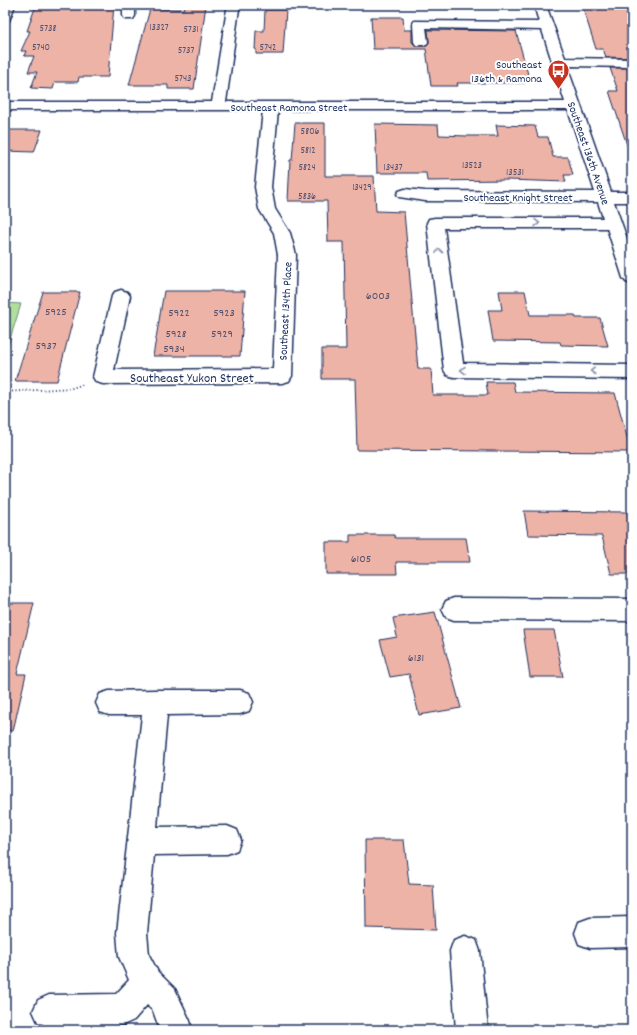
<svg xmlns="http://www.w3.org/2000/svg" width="637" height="1035" font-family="Dekko,sans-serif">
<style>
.green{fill:#b3df9d;stroke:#67877e}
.building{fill:#edb3a7;stroke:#1b2f5e}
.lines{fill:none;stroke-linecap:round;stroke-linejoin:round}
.minor-casing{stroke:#1b2f5e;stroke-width:3}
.path{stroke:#1b2f5e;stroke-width:2;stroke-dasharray:1 2.5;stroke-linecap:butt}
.minor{fill:#fff;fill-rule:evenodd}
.oneway{stroke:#8d97ae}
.labels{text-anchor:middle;stroke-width:4;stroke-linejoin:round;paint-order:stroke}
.far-number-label{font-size:10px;fill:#505070}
.far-poi-label{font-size:12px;fill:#1b2f5e;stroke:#fff;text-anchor:end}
.far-street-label{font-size:12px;fill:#1b2f5e;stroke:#fff}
.number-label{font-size:12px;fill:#505070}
.street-label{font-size:14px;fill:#1b2f5e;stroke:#fff}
</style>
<rect width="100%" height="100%" fill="#fff"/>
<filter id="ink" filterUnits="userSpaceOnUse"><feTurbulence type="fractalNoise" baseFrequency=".025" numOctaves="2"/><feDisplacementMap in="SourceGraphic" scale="8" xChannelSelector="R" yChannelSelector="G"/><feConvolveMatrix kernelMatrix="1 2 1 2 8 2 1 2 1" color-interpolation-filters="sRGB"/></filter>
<g filter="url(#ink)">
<path class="green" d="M5,303l16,1 -16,51z"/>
<path class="building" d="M36,5h78l-6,72h-29l-1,5h-23l-2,7 -22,-1 6,-16h-9l6,-16h-10l2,-5h-5l9,-20h-3z
M185,5h21l-12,84h-26v-4h-39l21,-76h34z
M582,5h50v53l-26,-1 -3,-8h-7z
M265,10h21l-3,44h-27v-5h-1l1,-18h8z
M371,17h32l1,13h8v12l4,4h11l2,-4 -1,-12 88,1 13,47h-5l1,5h-68l1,3h-27l-5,-37h-53z
M610,68h22v79l-4,1 -19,-57h9z
M295,123h30v53h49l2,35 28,1 14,157h13l2,26h55l-2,-13h27l2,10 100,1 16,59 -274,-2 -2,-71h-33v-30h24l-2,-107h-16l-1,-41h-39l2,-41h2z
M375,124l63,1 1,10 28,1h31l-2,-11 39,1 3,11h10l5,20h15l5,18h-9l2,7 -58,-2 -81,1 -1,-8h-49z
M5,130h37l-8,22 -29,-1z
M164,291h81l-5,65h-87z
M499,291h26l5,24h45l1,3h24l8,28 -47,-1 -1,-3 -67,-1 -5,-31h14z
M43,292h37l-23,89h-42z
M524,511l103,1 5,18v44h-21l-9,-38 -74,-1z
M350,535h44l1,3h71l4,24h-74l1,12h-71v-32h24z
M5,603h29l-17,71h9l-13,57 -8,-1z
M435,612l26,96 -42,7 -10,-41 -19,3 -10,-37 17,-3 -4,-19z
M523,630h31l9,47h-33z
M365,840h39l5,44 24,1 3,45 -70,-2z"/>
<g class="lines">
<defs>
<path id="minor" d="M5,5h10l-6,16 -4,1z
M123,5h12v11l-2,3h-8l-2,-3z
M230,5h12l-3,4 -13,93h339l-23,-72 -116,-2 2,14 -2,3h-10l-2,-3 -1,-18 1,-3 125,1 -5,-17h12l19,53 67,1v8l-65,-1 44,126h21v10h-18l18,51v31l-6,-2 -3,-4 -16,-50h-163l19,135 169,2v14l-178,-2 -7,-2 -3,-5 -17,-147 2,-4 6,-1h168l-5,-16 -173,-1 -26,-4 -2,-3 2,-3 6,-2 20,2 170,1 -27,-82h-290l-7,77 4,22 15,24 6,22 -4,121 -3,5 -7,2 -179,1 -7,-2 -3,-5 19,-81 3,-4 6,-2 6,2 3,4 -16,74 159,-1 5,-114 -4,-22 -15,-24 -4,-22 8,-77h-258v-8h207l15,-93z
M454,598l178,1v22l-178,-1 -8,-3 -4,-8 4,-8z
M154,690h86l9,3 4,9 -4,9 -9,3 -73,1 -10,112 70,-1 10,4 4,10 -4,10 -10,4 -73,1 -7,78 2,22 9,17 17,17 15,32 2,9h-32l-7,-19 -6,-6 -13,15 -11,5 -74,2 -11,-5 -5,-11 5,-11 11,-5 67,-1 13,-14 -10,-23 -2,-24 25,-218h-33l-9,-3 -4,-9 4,-9 9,-3z
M632,917v30l-42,1 -11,-4 -4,-11 4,-11 11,-4z
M465,936l11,4 4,11 8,79h-32l-6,-79 4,-11z"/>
</defs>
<use href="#minor" class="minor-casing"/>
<path class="path" d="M5,392l67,-4 12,-4"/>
<use href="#minor" class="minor"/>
</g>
<defs><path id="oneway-chevron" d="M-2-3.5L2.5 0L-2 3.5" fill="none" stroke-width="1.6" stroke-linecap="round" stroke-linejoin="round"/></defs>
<g class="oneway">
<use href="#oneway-chevron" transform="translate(537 223)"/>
<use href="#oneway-chevron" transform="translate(439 251) rotate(-97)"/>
<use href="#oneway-chevron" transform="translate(463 370) rotate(-180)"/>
<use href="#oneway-chevron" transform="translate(593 371) rotate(-180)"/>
</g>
</g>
<defs>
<symbol id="bus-pin" viewBox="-11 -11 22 30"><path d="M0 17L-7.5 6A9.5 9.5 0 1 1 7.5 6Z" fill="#c8321e" stroke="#fff"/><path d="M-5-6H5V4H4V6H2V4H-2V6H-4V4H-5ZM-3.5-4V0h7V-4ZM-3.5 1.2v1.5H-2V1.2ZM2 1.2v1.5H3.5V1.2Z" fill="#fff"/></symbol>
</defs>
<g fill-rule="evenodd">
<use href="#bus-pin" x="546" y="58" width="25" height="34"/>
</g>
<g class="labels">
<g class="far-number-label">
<text x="159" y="30">13327</text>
<text x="48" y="31">5738</text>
<text x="191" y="32">5731</text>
<text x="41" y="50">5740</text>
<text x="268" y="50">5742</text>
<text x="186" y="53">5737</text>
<text x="183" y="81">5743</text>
<text x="310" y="134">5806</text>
<text x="308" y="153">5812</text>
<text x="472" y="168">13523</text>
<text x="307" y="170">5824</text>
<text x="393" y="170">13437</text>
<text x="515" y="175">13531</text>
<text x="362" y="190">13429</text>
<text x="307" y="199">5836</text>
</g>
<g class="far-poi-label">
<text x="542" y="68">Southeast<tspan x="542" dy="14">136th &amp; Ramona</tspan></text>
</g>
<g class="far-street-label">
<text x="289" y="111">Southeast Ramona Street</text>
<text transform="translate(589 153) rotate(71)" y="4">Southeast 136th Avenue</text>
<text x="518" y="201">Southeast Knight Street</text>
<text transform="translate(285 311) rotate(-87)" y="4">Southeast 134th Place</text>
</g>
<g class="number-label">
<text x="378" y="299">6003</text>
<text x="56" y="315">5925</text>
<text x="179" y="316">5922</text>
<text x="224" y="316">5923</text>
<text x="176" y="337">5928</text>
<text x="222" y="337">5929</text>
<text x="46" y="349">5937</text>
<text x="174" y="352">5934</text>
<text x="361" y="562">6105</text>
<text x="416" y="661">6131</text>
</g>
<g class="street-label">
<text x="192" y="382">Southeast Yukon Street</text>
</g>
</g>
<rect width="637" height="1035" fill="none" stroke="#fff" stroke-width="20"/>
<rect x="10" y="10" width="617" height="1015" fill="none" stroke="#1b2f5e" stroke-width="1.5" filter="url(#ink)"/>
</svg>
